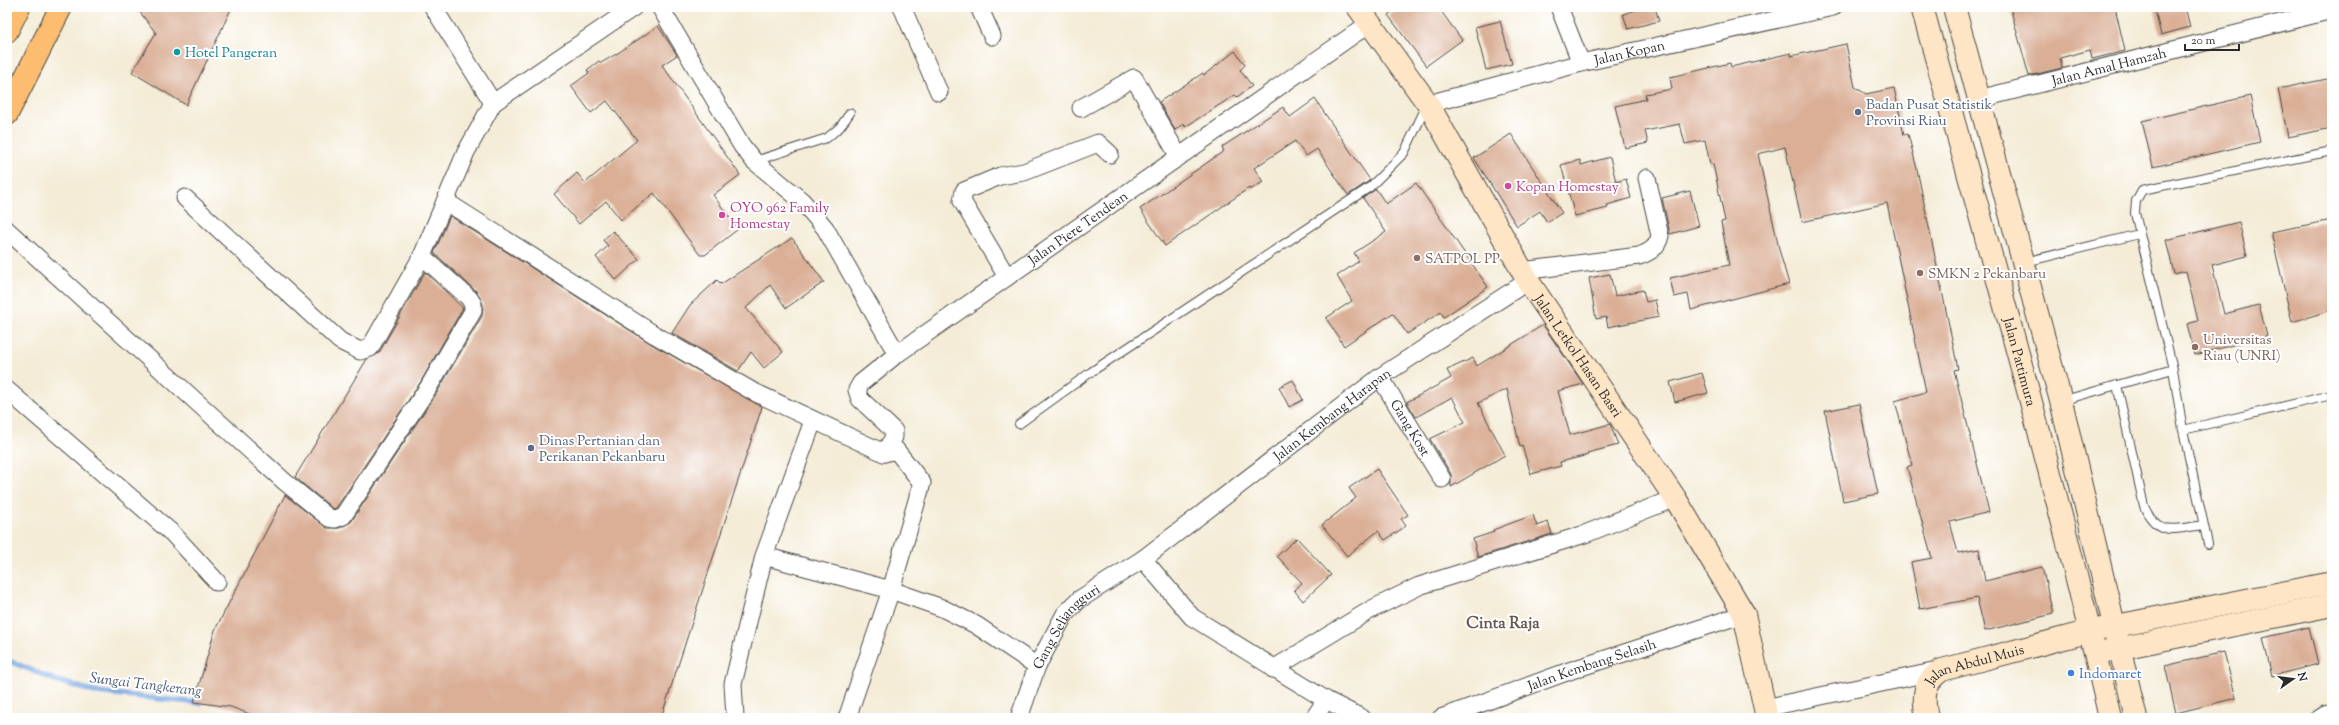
<svg xmlns="http://www.w3.org/2000/svg" width="2339" height="725" font-family="'Sorts Mill Goudy',serif">
<style>
.lines{fill:none;stroke-linecap:round;stroke-linejoin:round}
.stream{stroke:#77a6e1;stroke-width:5.5}
.building{fill:#daaf96}
.lane-casing{stroke:#494845;stroke-width:10}
.street-casing{stroke:#494845;stroke-width:19}
.secondary-casing{stroke:#494845;stroke-width:24}
.primary-casing{stroke:#494845;stroke-width:24}
.lane{stroke:#fff;stroke-width:8}
.street{stroke:#fff;stroke-width:17}
.secondary{stroke:#fee5c5;stroke-width:22}
.primary{stroke:#fcbd6f;stroke-width:22}
.culture-dot{fill:#0f9aa8;stroke:#fff;stroke-width:1.5}
.service-dot{fill:#5c6f8a;stroke:#fff;stroke-width:1.5}
.hotel-dot{fill:#d1479c;stroke:#fff;stroke-width:1.5}
.education-dot{fill:#8d6e63;stroke:#fff;stroke-width:1.5}
.shop-dot{fill:#3f7fe0;stroke:#fff;stroke-width:1.5}
.labels{text-anchor:middle;stroke-width:4;stroke-linejoin:round;paint-order:stroke}
.culture-label{font-size:14px;fill:#0d838f;stroke:#fff;text-anchor:start}
.street-label{font-size:14px;fill:#2b2b2b;stroke:#fff}
.service-label{font-size:14px;fill:#4e5e75;stroke:#fff;text-anchor:start}
.hotel-label{font-size:14px;fill:#b23c85;stroke:#fff;text-anchor:start}
.education-label{font-size:14px;fill:#785e54;stroke:#fff;text-anchor:start}
.shop-label{font-size:14px;fill:#366cbe;stroke:#fff;text-anchor:start}
.water-label{font-size:15px;font-style:italic;fill:#495c74;stroke:#fff}
.quarter-label{font-size:16px;font-weight:bold;fill:#685950;stroke:#fff}
</style>
<rect width="100%" height="100%" fill="#fff"/>
<filter id="ink" filterUnits="userSpaceOnUse"><feTurbulence type="fractalNoise" baseFrequency=".025" numOctaves="2"/><feDisplacementMap in="SourceGraphic" scale="8" xChannelSelector="R" yChannelSelector="G"/><feConvolveMatrix kernelMatrix="1 2 1 2 8 2 1 2 1" color-interpolation-filters="sRGB"/></filter>
<filter id="wash" filterUnits="userSpaceOnUse"><feTurbulence type="fractalNoise" baseFrequency=".012" numOctaves="4" result="noise"/><feDisplacementMap in="SourceGraphic" scale="16" xChannelSelector="R" yChannelSelector="G"/><feGaussianBlur stdDeviation="0.9" result="paint"/><feColorMatrix in="noise" values="0 0 0 0 0 0 0 0 0 0 0 0 0 0 0 0 0 1.4 0 .05"/><feComposite in="paint" operator="in"/></filter>
<g filter="url(#wash)">
<rect width="100%" height="100%" fill="#f4ecd7"/>
<g class="lines">
<path class="stream" d="M7,660l48,20 40,12 105,11
M249,714l11,4"/>
</g>
<g id="blocks">
<path class="building" d="M136,7h96l-46,98 -54,-33 24,-39z
M1399,7h39l24,33 -36,26 -38,-51z
M1635,7h20l4,14 -31,8 -5,-15 13,-4z
M2010,7h105l10,44 -33,8 -2,-9 -30,8 2,10 -33,8z
M2154,7h31l5,20 -29,8z
M1500,21l12,43 -26,6 -11,-43z
M658,26l19,29 -15,10 78,110 -27,20 25,34 -33,26h-5l-46,-62 -33,27 -15,-19 -27,23 -25,-30 23,-21 8,10 52,-43 -30,-39 -16,12 -20,-27 18,-13 -2,-3 12,-9 2,2 17,-10z
M1846,44l9,43 11,7 28,-6 10,47 4,-1 9,35 41,200 -4,1 35,142 -39,10 8,31 21,-4 6,32 57,-14 11,47 -68,17 -8,-33 -57,11 -9,-47 21,-4 -25,-91 5,-2 -17,-64 31,-9 -39,-189 -85,19 -17,-75 -27,7 22,99 9,31 -98,26 -3,-16 -14,3 -4,-19 59,-13 -8,-43 4,-1 -12,-57h-3l-5,-24 -20,4 -5,-20 -35,7 3,12 -23,5 -10,-42 31,-7 -1,-5 27,-5 -2,-12 60,-14 1,4 60,-14v3z
M1235,51l10,14 -5,5 12,16 -15,11 -2,-2 -50,32 -1,-3 -9,6 -16,-28 44,-29 1,2z
M2332,78v50l-44,9 -10,-48z
M2250,96l10,46 -107,25 -11,-46z
M1315,99l55,81 -4,3 -18,12 -31,-46 -11,7 -11,-15 -41,27 9,14 -13,8 -1,-2 -84,58 -25,-37 84,-58 -2,-4 61,-40 7,10z
M1511,134l51,79 -15,9 -7,-11 -23,15 -43,-68z
M1610,157l6,25 10,-3 5,19 -24,7 1,3 -33,8 -14,-51 19,-5 1,5z
M1416,183l72,104 -44,30 -3,-5 -34,22 -14,-21 -49,33 -18,-28 26,-17 -15,-25 22,-15 -5,-8 32,-21 -23,-34 13,-9 10,15z
M1690,191l9,35 -29,8 -8,-36z
M450,216l200,127 112,64 -101,311h-401l-29,-11 -37,-5 21,-72 70,-135 42,33h12l12,-6 85,-128 46,-78 1,-12 -6,-12 -43,-39z
M2332,220v90l-40,12 -21,-90z
M2239,222l8,34 -35,9 12,49 35,-9 8,31 -72,19 -8,-31 11,-3 -12,-50 -12,3 -8,-34z
M613,231l26,28 -23,21 -20,-23 12,-11 -5,-6z
M792,238l32,44 -38,26 -16,-23 -24,23 37,44 -19,16 -13,-16 -13,19 -66,-38 18,-28 27,-25 4,4z
M425,272l38,36 -43,75 -84,125 -3,1 -38,-32 72,-118 12,-6z
M1610,274l5,22 28,-6 3,12 9,-2 4,17 -51,10 -2,-10 -10,2 -7,-41z
M1543,325l40,59 -25,7 12,44 40,-11 8,21 -31,8 1,2 -28,7 1,4 -30,8 -9,-28 -2,1 -13,-58 -29,14 27,52 -54,32v-13l-21,-35 35,-17 -13,-25 -36,20 -9,-15 44,-24 -4,-8 26,-12 4,8z
M1702,373l6,20 -33,9 -5,-20z
M1293,380l10,20 -14,7 -10,-20z
M1859,404l19,90 -35,7 -18,-90z
M1377,469l31,46 -7,4 5,7 -21,14 -7,-9 -31,25 -25,-31 34,-27 -7,-10z
M1533,515l4,11 11,-4 4,12 -74,23 -5,-18 21,-7 -1,-2z
M1297,538l34,37 -28,26 -9,-11 8,-7 -25,-27z
M2309,627l9,37 -46,12 -9,-38z
M2224,652l12,46 -60,15 -11,-47z"/>
</g>
</g>
<g filter="url(#ink)">
<use href="#blocks" fill-opacity="0" stroke="#494845" stroke-width="1"/>
<g class="lines">
<defs>
<path id="lane" d="M2332,151l-190,39 -6,11 -1,12 38,156 10,61 149,-35
M755,161l72,-23 13,-11 10,-14
M2025,262l114,-28
M2117,385l27,121c13,31 31,23 59,19
M2061,401l112,-32
M1019,424l72,-52 279,-185 34,-34 22,-46
M2183,430l25,114
M2312,718l11,-7 9,-2"/>
<g id="street">
<path d="M433,7l60,96"/>
<path d="M660,7l82,139 12,15 48,40 23,27 72,126"/>
<path d="M902,7l37,85"/>
<path d="M979,7l13,29"/>
<path d="M1559,7l22,56"/>
<path id="s1" d="M1979,99l353,-89"/>
<path id="s2" d="M1428,104l153,-41 252,-56"/>
<path d="M1081,108l53,-30 45,79"/>
<path d="M185,198l155,143 20,10 10,-3 52,-92 44,-104 27,-49 141,-96"/>
<path d="M445,201l210,134 97,56 132,62 12,-3 26,33 -31,107 51,18 34,17 61,41"/>
<path d="M7,230l278,252 44,36 6,1 8,-3 85,-128 45,-77v-7l-4,-6 -47,-42"/>
<path d="M1522,271l117,-15c11,-4 18,-8 21,-20l-13,-58"/>
<path d="M1007,277l-45,-76 2,-10 36,-15 24,-4 74,-29 12,11"/>
<path id="s3" d="M1380,377l62,102"/>
<path d="M7,390l166,144 44,48"/>
<path id="s4" d="M884,453l10,-16v-6l-34,-32 -3,-9 4,-7 36,-29 473,-331"/>
<path d="M764,556l49,-135"/>
<path d="M1143,559l49,58 134,83 36,18"/>
<path d="M1273,669l99,-60 47,-23 166,-52 90,-36"/>
<path d="M1765,708l177,-38"/>
<path d="M735,718l-2,-34 31,-128 127,34 -44,128"/>
<path id="s5" d="M1019,718l18,-52 28,-52 15,-15 63,-40 237,-182 148,-96"/>
<path d="M1314,718l12,-18"/>
<path id="s6" d="M1441,718l131,-48 172,-56"/>
</g>
<g id="secondary">
<path id="s7" d="M1358,7l70,97 100,177 147,217 69,116 23,104"/>
<path id="s8" d="M1922,7c65,236 134,472 188,711"/>
<path d="M1954,7l107,394 75,317"/>
<path d="M2107,651l225,-46"/>
<path id="s9" d="M1927,718c-4,-20 -5,-36 15,-48l149,-39 241,-48"/>
</g>
<path id="primary" d="M7,31l12,-24
M7,114l54,-107"/>
</defs>
<use href="#lane" class="lane-casing"/>
<use href="#street" class="street-casing"/>
<use href="#secondary" class="secondary-casing"/>
<use href="#primary" class="primary-casing"/>
<use href="#lane" class="lane"/>
<use href="#street" class="street"/>
<use href="#secondary" class="secondary"/>
<use href="#primary" class="primary"/>
</g>
</g>
<circle class="culture-dot" cx="177" cy="52" r="4"/>
<g class="service-dot">
<circle cx="1858" cy="112" r="4"/>
<circle cx="531" cy="448" r="4"/>
</g>
<g class="hotel-dot">
<circle cx="1508" cy="186" r="4"/>
<circle cx="722" cy="215" r="4"/>
</g>
<g class="education-dot">
<circle cx="1417" cy="258" r="4"/>
<circle cx="1920" cy="273" r="4"/>
<circle cx="2195" cy="347" r="4"/>
</g>
<circle class="shop-dot" cx="2071" cy="673" r="4"/>
<g class="labels">
<g class="culture-label">
<text x="185" y="57">Hotel Pangeran</text>
</g>
<g class="street-label">
<text dy="5" stroke="none"><textPath href="#s2" startOffset="208">Jalan Kopan</textPath></text>
<text dy="5" stroke="none"><textPath href="#s1" startOffset="134">Jalan Amal Hamzah</textPath></text>
<text dy="5" stroke="none"><textPath href="#s4" startOffset="356">Jalan Piere Tendean</textPath></text>
<text dy="5" stroke="none"><textPath href="#s7" startOffset="413">Jalan Letkol Hasan Basri</textPath></text>
<text dy="5" stroke="none"><textPath href="#s8" startOffset="368">Jalan Pattimura</textPath></text>
<text dy="5" stroke="none"><textPath href="#s5" startOffset="448">Jalan Kembang Harapan</textPath></text>
<text dy="5" stroke="none"><textPath href="#s3" startOffset="59">Gang Kost</textPath></text>
<text dy="5" stroke="none"><textPath href="#s5" startOffset="105">Gang Seliangguri</textPath></text>
<text dy="5" stroke="none"><textPath href="#s6" startOffset="160">Jalan Kembang Selasih</textPath></text>
<text dy="5" stroke="none"><textPath href="#s9" startOffset="87">Jalan Abdul Muis</textPath></text>
</g>
<g class="service-label">
<text x="1866" y="109">Badan Pusat Statistik<tspan x="1866" dy="16">Provinsi Riau</tspan></text>
<text x="539" y="445">Dinas Pertanian dan<tspan x="539" dy="16">Perikanan Pekanbaru</tspan></text>
</g>
<g class="hotel-label">
<text x="1516" y="191">Kopan Homestay</text>
<text x="730" y="212">OYO 962 Family<tspan x="730" dy="16">Homestay</tspan></text>
</g>
<g class="education-label">
<text x="1425" y="263">SATPOL PP</text>
<text x="1928" y="278">SMKN 2 Pekanbaru</text>
<text x="2203" y="344">Universitas<tspan x="2203" dy="16">Riau (UNRI)</tspan></text>
</g>
<g class="shop-label">
<text x="2079" y="678">Indomaret</text>
</g>
<g class="water-label">
<text transform="translate(146 684) rotate(7)" y="5">Sungai Tangkerang</text>
</g>
<g class="quarter-label">
<text x="1503" y="628">Cinta Raja</text>
</g>
</g>
<rect width="2339" height="725" fill="none" stroke="#fff" stroke-width="24"/>
<g transform="translate(2293 679) rotate(76)" stroke="#ffffff" stroke-width="3" paint-order="stroke">
<path d="M0-3L7 15L0 10L-7 15Z" fill="#2b2b2b"/>
<text y="-6" font-size="11" font-weight="bold" text-anchor="middle" fill="#2b2b2b">N</text>
</g>
<path d="M2185 44v6h54v-6" fill="none" stroke="#2b2b2b" stroke-width="2"/>
<text x="2191" y="44" font-size="12" fill="#2b2b2b" stroke="#ffffff" stroke-width="3" paint-order="stroke">20 m</text>
</svg>
